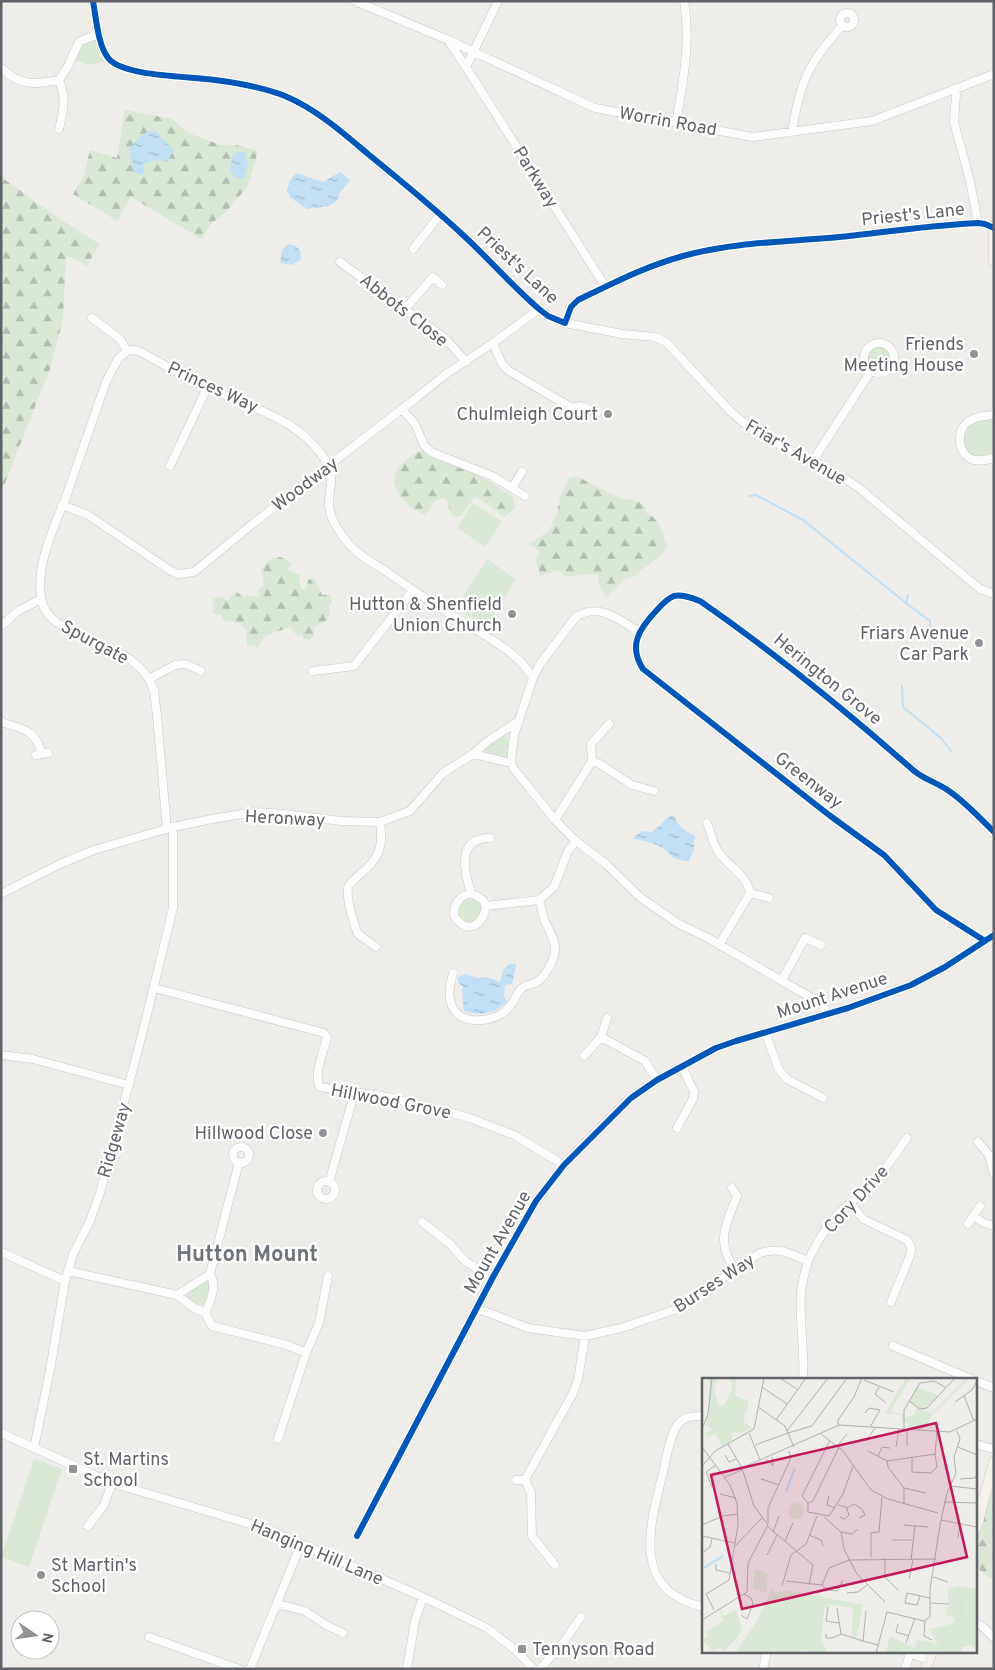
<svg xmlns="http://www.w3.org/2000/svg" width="995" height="1670" font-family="Overpass,sans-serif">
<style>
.green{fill:#d9e9d6}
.forest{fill:url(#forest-firs)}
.water{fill:url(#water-ripples)}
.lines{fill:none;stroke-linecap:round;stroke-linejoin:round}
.stream{stroke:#c1e0f5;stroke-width:2}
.minor-casing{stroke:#c9c9c9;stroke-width:9}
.major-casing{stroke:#d4ccba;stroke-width:11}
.minor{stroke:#fcfcfc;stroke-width:8}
.major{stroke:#f3f1e9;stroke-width:10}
.rail{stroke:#e4e4e3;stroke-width:2;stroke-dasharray:1 6;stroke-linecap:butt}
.minor-bridge-casing{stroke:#c9c9c9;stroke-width:9;stroke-linecap:butt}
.minor-bridge{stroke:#fcfcfc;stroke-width:8}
.cycleway-casing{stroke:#fff;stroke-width:9}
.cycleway{stroke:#0057b8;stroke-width:6}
.poi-dot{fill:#919395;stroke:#fff;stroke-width:2}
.labels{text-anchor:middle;stroke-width:4.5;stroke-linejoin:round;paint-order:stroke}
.street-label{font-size:18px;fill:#5f6367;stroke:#fff}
.poi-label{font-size:18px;fill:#5f6367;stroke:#fff;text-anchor:end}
.district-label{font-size:22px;font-weight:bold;fill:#707579;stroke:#fff}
.inset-river{fill:none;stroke:#c1e0f5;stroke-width:2.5}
.inset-road{fill:none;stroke:#b1b2b2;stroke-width:1}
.view{fill:#c2185b;fill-opacity:0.15;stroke:#c2185b;stroke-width:2.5}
.inset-edge{fill:none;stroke:#5f6367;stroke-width:2.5}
</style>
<defs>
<pattern id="forest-firs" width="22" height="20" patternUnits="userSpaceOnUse" patternTransform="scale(1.25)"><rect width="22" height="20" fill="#d9e9d6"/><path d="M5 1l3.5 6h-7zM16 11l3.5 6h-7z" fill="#b3c0b1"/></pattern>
<pattern id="water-ripples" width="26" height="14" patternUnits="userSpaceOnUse" patternTransform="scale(1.25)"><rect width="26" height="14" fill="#c1e0f5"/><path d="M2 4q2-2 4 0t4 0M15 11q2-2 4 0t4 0" fill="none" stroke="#a0b9ca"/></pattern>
</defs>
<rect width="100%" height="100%" fill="#eeedea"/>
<path class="green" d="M99,34l8,27 -20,4 -16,-7 5,-11z
M867 358a12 12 0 1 1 24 0a12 12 0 1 1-24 0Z
M994,417v39l-16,2 -11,-5 -6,-18 10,-14z
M473,503l29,19 -17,25 -28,-19z
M487,559l29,20 -30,48 -30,-19z
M504,736l4,1 2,4 -2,19 -28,-8 19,-14z
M467,898h4l9,5 2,9 -7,10 -8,2 -9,-7c-1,-10 1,-13 9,-19z
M209,1281l2,2c-2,10 -2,27 -16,20 -5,-2 -7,-4 -9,-8l2,-3z
M34,1459l28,10 -33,98 -28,-10z"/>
<path class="forest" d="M125,110l47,9 17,14 31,12h17l21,6 -10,35 -23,27 -14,11 -10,15 -70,-42 -14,24 -44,-27 11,-19 6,-25 27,8z
M1,177l56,40 42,27 -12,22 -21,-11 -3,64 -13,50 -49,124z
M421,450c33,14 65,26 93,48l1,11 -11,8 -24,-18 -5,-2 -11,15 -7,5 -6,-2 -4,-15 -5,-2 -7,3 -10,14c-17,-7 -38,-24 -28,-46 1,-3 5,-5 8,-8 6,-5 9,-8 16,-11z
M576,476l44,22 17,3 9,6v6c15,7 16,18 21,34l-5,7 -29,23 -8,2 -19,18 -7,-13 -1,-10h-12l-20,3 -7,-7 -19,5 -4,-15 4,-9 -12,-7 21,-13 8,-18 3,-16 9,-19z
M280,557l7,3 4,4 -3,6 12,5 -1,7 3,8 5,-3 1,-7 6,-2 5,8 3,9 9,-1 1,8 -3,4c4,13 -5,17 -15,21v8l-5,5 -6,-1 -1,-5 -5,2 -7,-9 -25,9 -7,12 -6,-3 -5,1 -1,-8 1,-8c-13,-12 -13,-5 -25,-11l-1,-4 -8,-1 1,-9 -2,-5c6,-5 10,-4 16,1l2,-5 7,-4 7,6 3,-3 11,2 1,-3 -2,-4 7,-4 -3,-17 9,-10z
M994,1470v111l-18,-14v-38z"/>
<path class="water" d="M150,131l8,1 3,6 13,12 -7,12c-8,-3 -16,-2 -23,2l-1,11 -9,-2 -5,-24 11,-13z
M238,152h7l3,12 -4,15 -10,-2 -4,-9 3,-13z
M340,172l10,8 -11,14 -1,6 -9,6 -22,3 -16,-11 -4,-7 2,-9 7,-9 27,9z
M288,244l8,2 4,5 1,8 -9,6 -12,-2 2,-12z
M671,815l3,1c4,11 11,15 21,20l-1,13 -5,12c-18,-1 -16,-6 -28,-14 -8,-5 -20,-6 -28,-9l9,-7 10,1z
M509,964h7l-4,20 -7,1 -1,11 3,6c-13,11 -26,15 -43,9l-2,-20 1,-5 -5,-3v-6l7,-3 13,4 9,-1 13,5 3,-12z"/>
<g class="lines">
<path class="stream" d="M750,496l6,-1 47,25 103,83
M908,595l-2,8 24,18v7
M902,686l1,21 38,31 10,13"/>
<defs>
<path id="minor" d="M93,1c3,16 5,46 16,58 16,18 82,17 106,21 23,3 47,7 70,16 31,13 57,36 83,58 32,26 65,53 95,81 26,24 49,51 76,74l9,7 17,7 6,-16 7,-7c35,-17 68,-34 105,-44 54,-15 111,-14 166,-20 43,-5 86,-11 129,-13l7,1 9,4
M355,1l91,38 149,69 158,29 119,-16 122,-47
M840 20a7 7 0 1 1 14 0a7 7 0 1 1-14 0Z
M447,39l19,28 139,219
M466,67l32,-66
M1,68c20,18 32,17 58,12l8,-12 12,-26 4,-2 16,-6
M59,80c7,18 5,30 0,49
M954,89l2,6 -2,27 16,59 8,42
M676,123c7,-40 15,-81 8,-122
M792,133c7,-50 17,-71 51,-108
M413,249l27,-34
M340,262l106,77 20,23
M405,309l28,-32 9,8
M92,318l28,21 7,12 6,-1 6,1c22,12 44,25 67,36 44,21 96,31 122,78 7,13 0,28 1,41 1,15 16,35 27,45 9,8 21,14 31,21 25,18 50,34 76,50 25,16 55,30 70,56
M565,323l57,11 33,3 11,5 64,69 22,19 95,50 12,8 121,101 14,5
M493,343l9,21 7,7 63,37 9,-2 16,7
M864 358a15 15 0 1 1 30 0a15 15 0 1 1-30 0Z
M127,351l-9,8 -12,23c-13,37 -26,74 -39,112 -12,32 -31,68 -26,103 1,12 8,20 18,27l71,35 12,11 7,9 5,11 3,26 10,113
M446,374l47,-31 46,-34
M402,409l13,15 9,21 7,7 61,24 33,20
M994,415c-7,1 -17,1 -23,5 -15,7 -15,31 0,39 7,3 15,1 23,-1
M812,462l59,-91
M170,466l37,-78
M512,488l10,-16
M62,505l26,10 83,56 7,3 16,-2 61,-50 160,-123
M1,626l17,-15 23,-12
M639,632c-19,-12 -42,-31 -64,-14l-35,46 -7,14 -19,57 -3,28 3,6 41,51 21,21 30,23 35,34 38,26 29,14 114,66 6,10
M313,671l41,-5 59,-76
M149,679l26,-14 11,-1 15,7
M1,722c22,7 34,7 41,32
M473,754l38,9
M36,755l12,-2
M592,761l-1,-17 18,-20
M555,820l37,-59 8,3 32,21 22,6
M707,823c4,9 6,22 12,30 10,14 28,22 31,40l19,5
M490,838c-34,0 -26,33 -19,55l12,7 3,6 53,-6 15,-13 14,-36 8,-10
M471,893c-11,3 -17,10 -17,22 11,21 30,11 32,-9
M1,894l59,-30 34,-14 79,-23 39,-8 42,-7 31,2 56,7 39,1 30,-11 33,-38 30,-19 15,-13 29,-19
M985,941l-49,-31 -52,-55 -55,-40 -186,-146c-15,-23 -4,-40 13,-58 5,-5 10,-12 18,-15 8,-2 18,2 26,5 75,52 145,109 213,169 10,9 25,13 36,21 16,11 31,27 45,41
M719,945l31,-52
M376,947l-18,-13c-4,-11 -12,-35 -10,-46 1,-5 6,-8 10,-12 20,-16 26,-27 22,-54
M453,973c-2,8 -5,17 -3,26 4,26 36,25 53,14 10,-6 11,-16 18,-24 4,-4 9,-4 14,-6 9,-4 19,-22 20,-32 1,-11 -7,-22 -11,-32 -2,-6 -3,-13 -5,-19
M782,980l23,-42 16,7
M154,988l170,45 3,5c-3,12 -14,38 -7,49l68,10 79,20 47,18 50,30
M765,1032l14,38 8,9 36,19
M601,1037l44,24 12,19
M1,1055l32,4 96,26
M584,1056l17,-19 6,-19
M677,1128l16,-29 1,-7 -12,-26
M978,1142l11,13 5,19
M233 1155a8 8 0 1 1 16 0a8 8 0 1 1-16 0Z
M317 1190a9 9 0 1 1 18 0a9 9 0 1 1-18 0Z
M329,1182l26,-91
M732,1188l5,8c-11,28 -22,46 -2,73
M850,1203l13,16 44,21c4,6 5,9 3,16l-19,46
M973,1216l11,7 10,3
M422,1222l28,22 16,18 27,15
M968,1224l12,-18
M1,1252l64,29
M808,1261l10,-20 13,-19 10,-11 36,-31 30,-42
M68,1271l109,24 17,13 11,5 7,13 75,19 19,8
M177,1295l33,-21
M476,1308l52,20 57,8 36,-8 53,-18 86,-57c21,-6 28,0 48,8 -3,11 -6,21 -7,31 -2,29 4,58 2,87
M205,1313c6,-12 12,-26 5,-39l29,-112
M893,1346l78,33
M976,1381l18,7
M704,1416c-9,0 -19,0 -25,7 -9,10 -13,37 -16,50 -14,54 -32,119 41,134
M1,1433l111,50 155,46 156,68 64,31 26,20 21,21
M278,1439l28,-86 13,-30 9,-47
M976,1444l18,5
M34,1448l16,-78 15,-89 8,-27 17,-33 10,-28 43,-162 30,-123v-81
M526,1478v5l5,9 1,44 23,29
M516,1480h6l4,-2 46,-83 6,-15 7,-44
M88,1526l16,-21 8,-22
M357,1536l136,-259 43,-76 28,-36 67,-67 26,-18 59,-32 20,-7 112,-33 63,-23 34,-18 49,-32
M278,1604l27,7 21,14 17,8
M976,1623l6,3 12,12
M149,1637l90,32
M904,1651l25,9
M250,1669l51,-125
M407,1669l8,-48 8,-24
M540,1669l23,-26 18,-26
M763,1669l4,-18
M905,1669l5,-15"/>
<path id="major" d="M994,229v33
M976,1529l18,-68
M926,1669l6,-18"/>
</defs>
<use href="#minor" class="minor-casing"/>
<use href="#major" class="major-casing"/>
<use href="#minor" class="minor"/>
<use href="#major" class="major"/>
<path class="rail" d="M1,154c174,132 385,196 581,285 103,46 193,102 286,164 43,29 85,58 126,89
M1,163c80,60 167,108 258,149 27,13 56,24 84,36 67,27 135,54 201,83 163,72 317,164 450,283
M287,333c119,53 240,99 358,154
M703,517c34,18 66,39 97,60 70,46 136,94 194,154
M837,574l124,77 33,26"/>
<defs>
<path id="minor-bridge" d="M415,399l31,-25"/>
</defs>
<use href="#minor-bridge" class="minor-bridge-casing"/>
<use href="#minor-bridge" class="minor-bridge"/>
<defs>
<path id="cycleway" d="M93,1c3,16 5,46 16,58 16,18 82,17 106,21 23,3 47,7 70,16 31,13 57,36 83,58 32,26 65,53 95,81 26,24 49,51 76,74l9,7 17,7 6,-16 7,-7c35,-17 68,-34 105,-44 54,-15 111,-14 166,-20 43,-5 86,-11 129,-13l7,1 9,4
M985,941l-49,-31 -52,-55 -55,-40 -186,-146c-15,-23 -4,-40 13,-58 5,-5 10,-12 18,-15 8,-2 18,2 26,5 75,52 145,109 213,169 10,9 25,13 36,21 16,11 31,27 45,41
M357,1536l136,-259 43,-76 28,-36 67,-67 26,-18 59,-32 20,-7 112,-33 63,-23 34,-18 49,-32"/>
</defs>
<use href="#cycleway" class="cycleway-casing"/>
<use href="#cycleway" class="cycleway"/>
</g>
<g class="poi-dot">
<circle cx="974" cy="354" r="5"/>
<circle cx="608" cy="414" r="5"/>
<circle cx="512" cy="614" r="5"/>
<circle cx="979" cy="643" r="5"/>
<circle cx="323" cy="1133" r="5"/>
<rect x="68" y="1464" width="10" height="10" rx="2.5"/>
<circle cx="41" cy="1575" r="5"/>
<rect x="517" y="1644" width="10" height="10" rx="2.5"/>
</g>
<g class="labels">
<g class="street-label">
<text transform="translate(668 121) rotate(10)" y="6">Worrin Road</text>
<text transform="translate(536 177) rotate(58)" y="6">Parkway</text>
<text transform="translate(913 214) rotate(-6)" y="6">Priest's Lane</text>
<text transform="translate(518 265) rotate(43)" y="6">Priest's Lane</text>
<text transform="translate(404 310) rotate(38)" y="6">Abbots Close</text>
<text transform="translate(213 387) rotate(25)" y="6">Princes Way</text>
<text transform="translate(796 452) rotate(30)" y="6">Friar's Avenue</text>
<text transform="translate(305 484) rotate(-37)" y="6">Woodway</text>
<text transform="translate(95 642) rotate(28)" y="6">Spurgate</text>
<text transform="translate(828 679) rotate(39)" y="6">Herington Grove</text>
<text transform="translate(809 780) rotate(38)" y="6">Greenway</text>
<text transform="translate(285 818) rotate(3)" y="6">Heronway</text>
<text transform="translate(832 995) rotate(-18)" y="6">Mount Avenue</text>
<text transform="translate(391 1101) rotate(11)" y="6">Hillwood Grove</text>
<text transform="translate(114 1140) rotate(-74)" y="6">Ridgeway</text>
<text transform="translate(856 1199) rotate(-47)" y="6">Cory Drive</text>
<text transform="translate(497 1242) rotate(-60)" y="6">Mount Avenue</text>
<text transform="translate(714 1283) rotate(-33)" y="6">Burses Way</text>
<text transform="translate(317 1552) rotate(23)" y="6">Hanging Hill Lane</text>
</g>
<g class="poi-label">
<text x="964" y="350">Friends<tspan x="964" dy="21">Meeting House</tspan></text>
<text x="598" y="420">Chulmleigh Court</text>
<text x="502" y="610">Hutton &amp; Shenfield<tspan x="502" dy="21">Union Church</tspan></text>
<text x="969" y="639">Friars Avenue<tspan x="969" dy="21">Car Park</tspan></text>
<text x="313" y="1139">Hillwood Close</text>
<text x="83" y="1465" text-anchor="start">St. Martins<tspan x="83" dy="21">School</tspan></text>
<text x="51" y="1571" text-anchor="start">St Martin's<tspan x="51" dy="21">School</tspan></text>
<text x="532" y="1655" text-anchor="start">Tennyson Road</text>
</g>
<g class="district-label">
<text x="247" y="1261">Hutton Mount</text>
</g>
</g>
<g transform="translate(702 1378)">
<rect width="275" height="275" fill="#eeedea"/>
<path d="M265,214l10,3v48l-15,4 -1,6h-20l-11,-24 25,-6 -1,-6 -8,-1v-7h19l2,5zM17,230l5,8 12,-7 6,22 -18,21 -5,-5 -6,5 -10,-12 5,-4 -2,-4 17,-11zM188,258l24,12 11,5h-39z" fill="#d9e9d6"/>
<path d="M7,0h8l-3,12 5,18 6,-3 7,-16 -1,-11 5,1 -1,16 12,6 -38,10zM204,0h4l-20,34 14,2 1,4 9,-3 3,-8 15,6 34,-35 2,2 -35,34 -10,16 -16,-2 2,-5 -7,-2v-6l-17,-2zM86 133a8 8 0 1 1 16 0a8 8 0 1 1-16 0ZM53,191l13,5 -2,19 -13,-5zM257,208l18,3v6l-10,-2 -1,23 -1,-7h-16l-1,-20zM70,210l3,4 16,-1 72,14 -7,34 -4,-2 1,-29 -25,-4v5h-4l-3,32 7,12h-28l6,-2 -3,-1 -3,3h-65l22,-32zM252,245l2,2 1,15 20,3v10l-5,-8 -10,2 -1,6h-8l-3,-7 2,-7 -8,3 1,-6 9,-3zM215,262l17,3 8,9 -17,1 -11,-5z" fill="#d9e9d6"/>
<path d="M215,9l14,5 8,4 -16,14 -14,-9zM29,17l18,6 -6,20 9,7 -10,5 -10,-1v8l-10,6 -7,-13 -7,5 -2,-5 6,-3 -6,-5 3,-14 16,-7z" fill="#d9e9d6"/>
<path class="inset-river" d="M84,114l9,-24M0,191l21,-13"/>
<path class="inset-road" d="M78,0l18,12M162,2l30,12M60,9l25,17M177,9l-4,7 11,9M262,18l10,25M207,23l11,8 7,-1 28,-30M253,24l17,-12 5,-9M56,29l27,19 9,21M163,35l4,-5 11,2M74,42l30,-42M136,47v-5l16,-23 8,-19M168,49l10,-17M0,51l6,-15 4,-36M202,51v-19l16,-27 14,-2 11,6M85,53l41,-53M47,55l11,27M86,55l24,-7 35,-48M119,56l22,17 28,39 17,9 50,14M164,63l9,-13M26,66l14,24 97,-43 111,7 27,-13M53,67l33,-12M135,68l10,-12M205,68v-16M0,69l28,38 7,18 1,22 -9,55 -23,14 8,16M194,69l3,-18M256,69l19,8M166,73l19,10M23,77l4,7 7,-3M176,78l4,-9 8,1M210,79v15l19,1 6,-6 -2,-13M64,81l7,7 -1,-9M0,88l13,-15 39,-22 10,-51M23,99l17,-7M258,101l15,-1 2,-4M63,102l-4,-1 18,6M248,108l27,3M10,109l-6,-15 10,-7M202,110l22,5M18,116l16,4M127,118l-2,9 8,3M242,124l33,1M106,125v9l21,4 14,-22 10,-28M106,125l-6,-7 28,-56M106,125l5,-2 26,-54M202,126v-16l-16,-21 -1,-6 48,-7 2,-22M136,127l8,2 3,8 -4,4 -5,-2M145,130l7,-4 8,5 3,6 -6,3M122,139l17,15 3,17 13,25 28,28M239,142l36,7M66,145v-15l23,-50 -2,-7M0,147l21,-9 15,-2M202,147l24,2M65,148l46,39 -4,20M71,154l6,-16M139,154l11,2 6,-5M107,157l12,5 2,6M0,158l33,7M256,160l2,-15M190,162h20M83,163l8,-18M33,168l27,-28M0,175l8,-6 2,-8M65,177l10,-20M169,179v-24l8,-1 3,-35M183,180v19l13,13M146,182l88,-1M209,182l4,-35M14,186v6l14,3M231,199l15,5M207,201l4,-19M84,203l36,4M120,207l7,-17 20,-8M120,207l6,5 9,1 6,-11M80,208l9,-31 15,-11 11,-28M145,215l11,-1 9,-7M218,218l-3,9 -12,-2 2,-10 23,5M229,225l18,1M126,229l-2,14 13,2M135,230l4,26 22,7M164,233l-3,30 15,4M39,237l6,4 6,-15 -2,-6 -7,-4M0,242l45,-28 1,-29 20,-38 -14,-19 -12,-38M223,243l-1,15 8,4M196,246l-2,8 13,4M124,256v4h6l9,-4M204,265l9,-25M174,275l11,-41 37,9 6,-4v-28l10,-64 7,-32 9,-20 -2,-16 6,-18 -3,-8"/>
<path class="view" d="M234,45l31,134 -225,52 -31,-134z"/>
<rect width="275" height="275" class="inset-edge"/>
</g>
<rect width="995" height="1670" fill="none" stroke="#5f6367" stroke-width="5"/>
<g transform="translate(35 1635) rotate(103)"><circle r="24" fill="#ffffff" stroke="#bfc1c2"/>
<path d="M0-4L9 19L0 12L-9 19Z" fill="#919395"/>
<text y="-8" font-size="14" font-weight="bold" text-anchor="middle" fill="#5f6367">N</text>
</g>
</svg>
